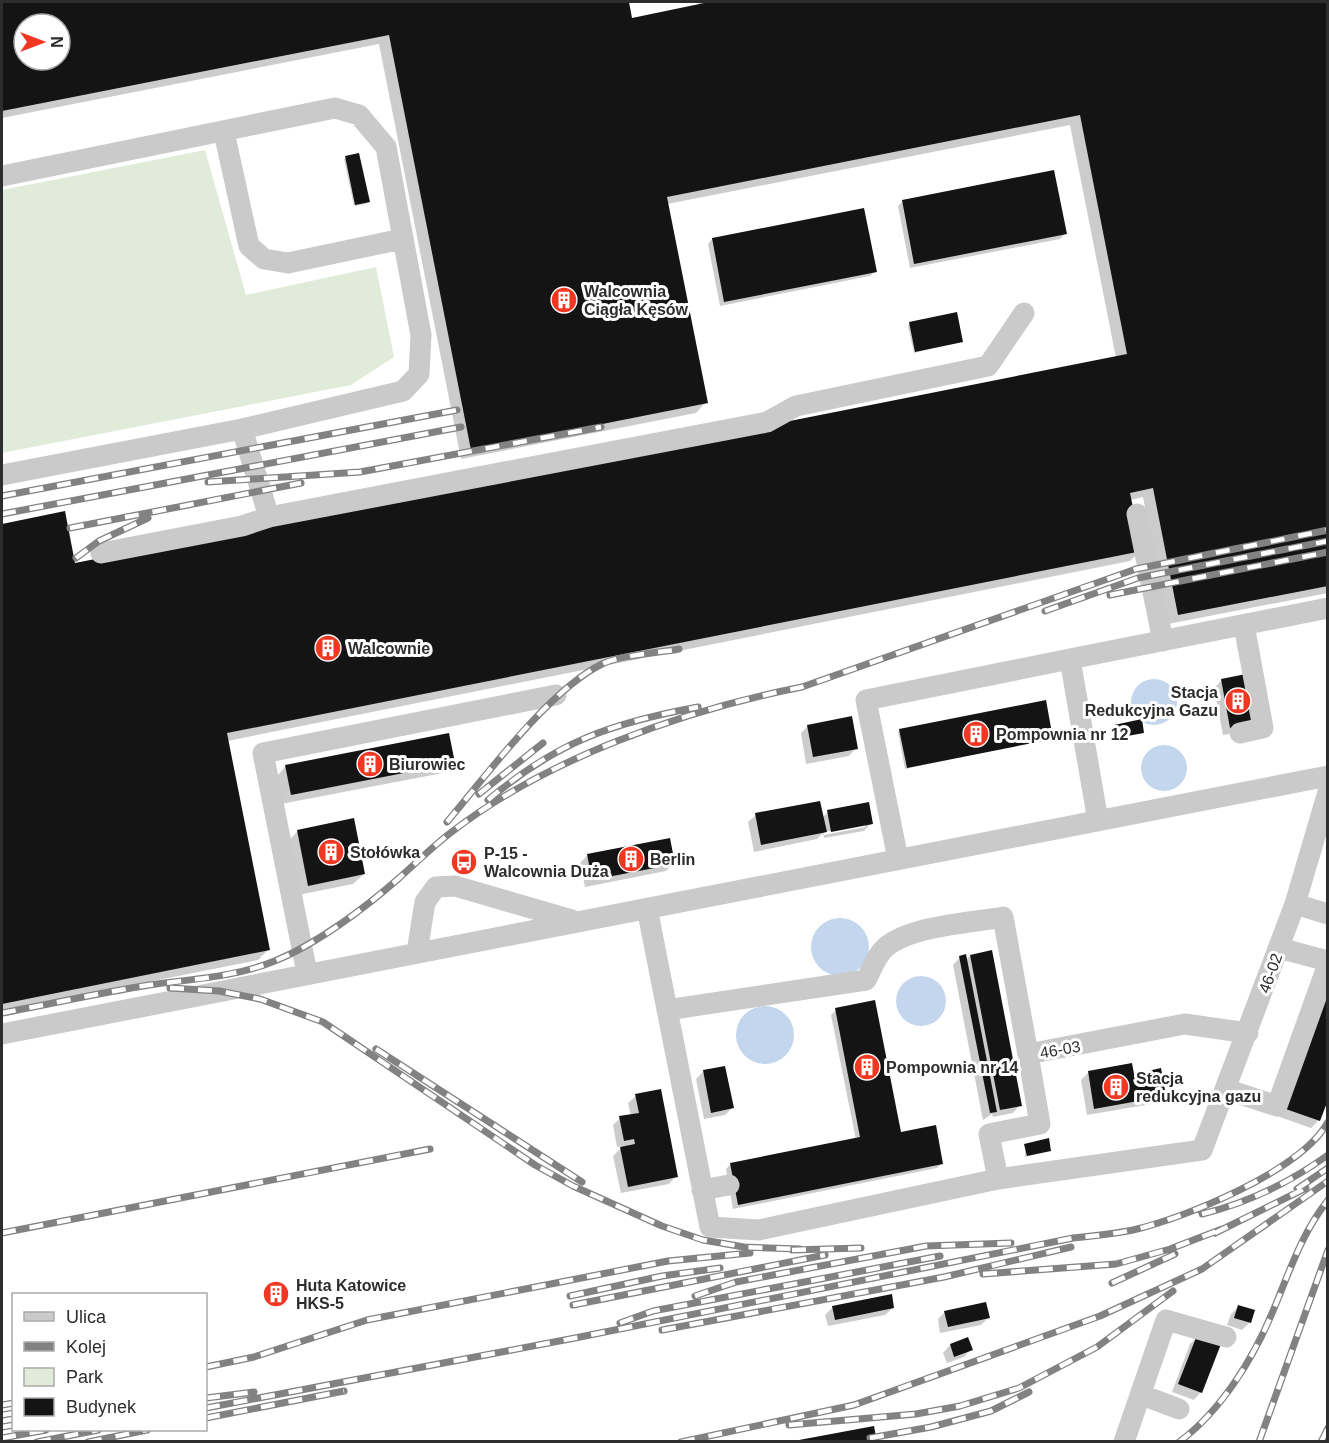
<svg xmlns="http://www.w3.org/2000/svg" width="1329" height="1443" font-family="Arial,sans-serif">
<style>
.green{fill:#e0ecd9}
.water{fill:#c4d6ed}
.shadow{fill:#0003;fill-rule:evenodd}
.building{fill:#141414;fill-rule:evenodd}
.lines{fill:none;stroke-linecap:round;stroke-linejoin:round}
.minor{stroke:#cacaca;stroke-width:21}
.rail-casing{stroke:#828282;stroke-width:7}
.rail{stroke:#fff;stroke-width:4.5;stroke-dasharray:14;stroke-linecap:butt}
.labels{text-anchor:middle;stroke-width:6;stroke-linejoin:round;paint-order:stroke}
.poi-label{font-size:16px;font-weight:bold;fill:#2d2d2d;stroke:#fff;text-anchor:start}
.street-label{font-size:16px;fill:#2d2d2d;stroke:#fff}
</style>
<rect width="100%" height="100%" fill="#fff"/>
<path class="green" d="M205,150l41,145 130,-28 18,90 -43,28 -349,68v-263z"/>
<path class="water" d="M1131 702a23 23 0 1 1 46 0a23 23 0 1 1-46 0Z
M1141 768a23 23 0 1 1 46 0a23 23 0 1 1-46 0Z
M811 947a29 29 0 1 1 58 0a29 29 0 1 1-58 0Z
M896 1001a25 25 0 1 1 50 0a25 25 0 1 1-50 0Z
M736 1035a29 29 0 1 1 58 0a29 29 0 1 1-58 0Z"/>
<path class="shadow" d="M2,2h626l3,18 68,-13 -1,-5h630v591l-160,31 -25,-127 -13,3 10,51 -10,10 -903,180 41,209 -10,10 -256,51v-486l62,-12 10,52 1042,-207 -46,-233 -403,79 39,198 -10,11 -235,46 -82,-415 -377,74zM24,24h36v36h-36z
M346,158l22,44 -2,2 -12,2 -10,-47z
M902,202l163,32 -5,5 -150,29 -12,-62z
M712,239l163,32 -5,5 -150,30 -12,-62z
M909,324l53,17 -48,12 -6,-27z
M1222,680l24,51 -23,4 -9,-47z
M808,726l48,22 -7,8 -43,8 -5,-31z
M1115,726l27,6 -27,7z
M900,730l152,8 -147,31 -7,-37z
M454,762l-11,11 -162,31 -5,-27 10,-11z
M828,812l43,11 -7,8 -40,7 -1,-5 -6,6 -63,13 -6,-30 8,-7 66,3zM865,824v3l-41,8v-3z
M298,831l66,43 -11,10 -55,11 -10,-54z
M588,855l86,8 -8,8 -81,16 -5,-24z
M970,956l50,149 -7,8 -20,4 -1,-3 -9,6 -30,-155 7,-8 6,3z
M1328,967v128l-10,26 -7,7 -37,-13z
M836,1010l64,123 42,30 -5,5 -204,41 -7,-40 4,-4 126,-25 -25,-125z
M704,1071l28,37 -7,7 -21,4 -8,-40z
M1088,1073l45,2 31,21 -7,7 -70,12 -6,-35z
M636,1096l40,80 -7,8 -48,9 -8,-37 10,-10 -6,1 -4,-22 7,-7 11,-2 -3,-13z
M1025,1145l25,5 -25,7z
M268,1285l16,19 -2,2 -11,2 -5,-21z
M833,1307l60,1 -8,7 -57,11 -3,-11z
M1238,1307l15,4 -4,12 -7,7 -15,-5 4,-11z
M945,1312l43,6 -7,7 -41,8 -2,-14z
M1197,1337l4,55 -7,8 -22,-8 18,-48z
M967,1339l4,10 -7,8 -17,6 -4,-10 7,-8z"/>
<path class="building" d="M2,2h627l3,16 77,-16h619v584l-150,29 -25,-127 -23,5 12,58 -915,182 43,217 -268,54v-480l63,-13 10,52 1052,-209 -47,-239 -413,82 41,206 -237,47 -82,-415 -387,76zM24,24h36v36h-36z
M359,153l11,49 -15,3 -10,-49z
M1054,170l13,64 -153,30 -12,-64z
M864,208l13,64 -153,30 -12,-64z
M957,312l6,30 -48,10 -6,-30z
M1246,674l9,50 -25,4 -9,-49z
M1046,700l7,39 -146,29 -8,-39z
M852,716l6,33 -45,8 -6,-32z
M1142,719l2,14 -28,5 -2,-13z
M449,733l6,30 -164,32 -6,-30z
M820,801l7,31 -66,13 -6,-32z
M869,802l4,22 -42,8 -4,-22z
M354,818l11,56 -57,12 -11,-56z
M670,838l5,26 -83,16 -5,-26z
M992,950l30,156 -22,4 -30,-155z
M966,954l31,158 -7,1 -31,-157z
M1327,978l1,122 -8,21 -40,-14z
M875,1000l26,132 35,-7 7,39 -205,41 -8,-42 130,-26 -25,-129z
M1132,1063l2,11 27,-6 5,28 -72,13 -6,-38z
M725,1066l9,42 -23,5 -8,-43z
M661,1089l17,88 -50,10 -8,-40 15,-3 -1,-5 -10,2 -5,-25 20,-3 -4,-19z
M1049,1138l2,13 -24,5 -3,-12z
M281,1281l5,23 -14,3 -5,-23z
M892,1294l2,14 -59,12 -3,-14z
M986,1302l4,16 -42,9 -4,-16z
M1238,1305l17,5 -4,13 -17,-5z
M1197,1335l24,9 -19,49 -24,-9z
M968,1337l5,13 -19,7 -4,-13z
M874,1426l3,16h-78v-2z"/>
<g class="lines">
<path class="minor" d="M224,132l25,114 15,13 24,4 114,-24
M2,176l333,-68 24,7 27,32 35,188 -2,39 -16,17 -161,38 -240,46
M242,429l27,88
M1137,514l26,127
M101,553l141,-27 27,-9 498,-95 29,-16 192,-40 36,-53
M1240,733l23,-5 -19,-103
M1098,821l-28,-162 258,-51
M898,859l-32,-159 204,-41
M1295,904l33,10
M647,908l63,319 49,3 239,-51
M1279,948l49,13
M417,952l8,-50 11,-15 19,-1 117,34
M307,973l-44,-220 293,-58
M667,1010l199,-30c5,-9 9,-21 16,-29 21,-25 89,-28 121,-34l25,137
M1248,1033l-63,-9 -157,30 12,70 -51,10 9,45 204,-29 93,-246 33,-112
M2,1034l1326,-258
M1225,1089l52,17 51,-142
M702,1190l27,-5
M1142,1395l37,14
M1124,1442l42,-122 60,17"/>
<defs>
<path id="rail" d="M208,482l152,-10 241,-45
M2,496l455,-86
M2,514l459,-87
M70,528l231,-45
M76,558l23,-17 49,-23
M1110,595l218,-43
M1045,611l93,-33 190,-37
M479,794l64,-51
M488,800c69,-58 123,-77 210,-93
M447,822c39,-46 102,-132 155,-158 19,-9 55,-11 77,-15
M170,988l49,3 41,8 63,23 212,143 38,21 89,40 41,14 41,7 56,2
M2,1013c48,-9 97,-20 147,-28 42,-6 89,-8 128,-25 41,-17 88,-52 121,-81 17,-15 33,-31 51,-45 96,-75 235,-124 353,-147l334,-118 192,-39
M376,1049l206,133
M1297,1189l31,-21
M1202,1214c45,-11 87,-31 126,-59
M2,1233l428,-84
M1215,1233l91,-45
M792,1250l69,-2
M983,1274l133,-10 54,-15 52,-20
M1112,1283l63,-29
M570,1296l92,-20 58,-8
M695,1296l41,-14 190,-36 85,-3
M573,1305l252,-50
M620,1323l33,-12 287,-55
M662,1330l282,-53 127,-30
M206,1367l48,-10 113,-37 301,-59 82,-8
M206,1398l48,-6
M2,1405l12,-2
M206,1408l369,-70 498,-100c20,-2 40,-4 60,-8 52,-12 168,-59 195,-108
M2,1415l12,-2
M206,1418l138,-27
M789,1425l127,-11 44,-8 59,-18 78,-41 76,-56
M2,1427l12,-2
M2,1438l44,-8
M870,1438l61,-11 60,-16 38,-19
M37,1442l61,-12
M88,1442l59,-12
M681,1442l173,-37 246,-89 102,-47 126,-88
M1179,1442c42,-31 74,-83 94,-131 17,-40 27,-75 55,-111
M1259,1442l69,-192
M1321,1442l7,-14"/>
</defs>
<use href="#rail" class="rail-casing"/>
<use href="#rail" class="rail"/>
</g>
<defs>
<symbol id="building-disc" viewBox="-11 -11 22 22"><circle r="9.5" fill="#f13722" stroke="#fff"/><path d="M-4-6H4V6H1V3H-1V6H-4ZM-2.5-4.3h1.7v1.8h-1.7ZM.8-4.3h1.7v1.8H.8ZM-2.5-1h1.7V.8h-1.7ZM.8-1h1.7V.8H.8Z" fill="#fff"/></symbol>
<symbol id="bus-disc" viewBox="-11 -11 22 22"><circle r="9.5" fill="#f13722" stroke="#fff"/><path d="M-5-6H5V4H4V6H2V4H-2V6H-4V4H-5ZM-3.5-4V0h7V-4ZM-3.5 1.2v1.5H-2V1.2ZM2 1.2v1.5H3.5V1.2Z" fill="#fff"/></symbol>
</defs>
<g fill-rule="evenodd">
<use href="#building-disc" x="549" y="285" width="30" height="30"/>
<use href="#building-disc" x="313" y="633" width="30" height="30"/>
<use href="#building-disc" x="1223" y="686" width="30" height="30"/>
<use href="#building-disc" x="961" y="719" width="30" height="30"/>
<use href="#building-disc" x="355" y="749" width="30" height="30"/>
<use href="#building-disc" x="316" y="837" width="30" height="30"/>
<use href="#building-disc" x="616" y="844" width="30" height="30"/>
<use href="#bus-disc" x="449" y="847" width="30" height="30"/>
<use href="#building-disc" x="852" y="1052" width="30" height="30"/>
<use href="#building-disc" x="1101" y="1072" width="30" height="30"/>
<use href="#building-disc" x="261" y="1279" width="30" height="30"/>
</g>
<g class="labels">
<g class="poi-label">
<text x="584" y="297">Walcownia<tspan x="584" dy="18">Ciągła Kęsów</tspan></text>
<text x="348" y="654">Walcownie</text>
<text x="1218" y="698" text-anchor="end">Stacja<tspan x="1218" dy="18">Redukcyjna Gazu</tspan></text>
<text x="996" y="740">Pompownia nr 12</text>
<text x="389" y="770">Biurowiec</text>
<text x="350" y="858">Stołówka</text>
<text x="484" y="859">P-15 -<tspan x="484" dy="18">Walcownia Duża</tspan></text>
<text x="650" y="865">Berlin</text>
<text x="886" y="1073">Pompownia nr 14</text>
<text x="1136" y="1084">Stacja<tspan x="1136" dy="18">redukcyjna gazu</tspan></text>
<text x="296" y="1291">Huta Katowice<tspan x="296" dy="18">HKS-5</tspan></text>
</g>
<g class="street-label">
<text transform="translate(1270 973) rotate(-70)" y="6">46-02</text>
<text transform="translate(1060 1049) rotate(-10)" y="6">46-03</text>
</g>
</g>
<rect width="1329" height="1443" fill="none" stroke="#2d2d2d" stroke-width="6"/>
<rect x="12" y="1293" width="195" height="138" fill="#ffffff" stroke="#ababab" stroke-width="1.5"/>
<rect x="24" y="1312" width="30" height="9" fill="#cacaca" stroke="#ababab" stroke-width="1.5"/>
<text x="66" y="1323" font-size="18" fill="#2d2d2d">Ulica</text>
<rect x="24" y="1342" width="30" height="9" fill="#828282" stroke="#ababab" stroke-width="1.5"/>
<text x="66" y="1353" font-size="18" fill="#2d2d2d">Kolej</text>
<rect x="24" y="1368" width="30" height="18" fill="#e0ecd9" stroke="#ababab" stroke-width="1.5"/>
<text x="66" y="1383" font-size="18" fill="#2d2d2d">Park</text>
<rect x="24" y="1398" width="30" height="18" fill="#141414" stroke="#ababab" stroke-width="1.5"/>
<text x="66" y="1413" font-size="18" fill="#2d2d2d">Budynek</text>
<g transform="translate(42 42) rotate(90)"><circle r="28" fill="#ffffff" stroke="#ababab" stroke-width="1.5"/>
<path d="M0-4.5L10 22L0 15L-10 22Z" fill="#f13722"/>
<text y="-9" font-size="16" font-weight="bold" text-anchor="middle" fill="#2d2d2d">N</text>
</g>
</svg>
